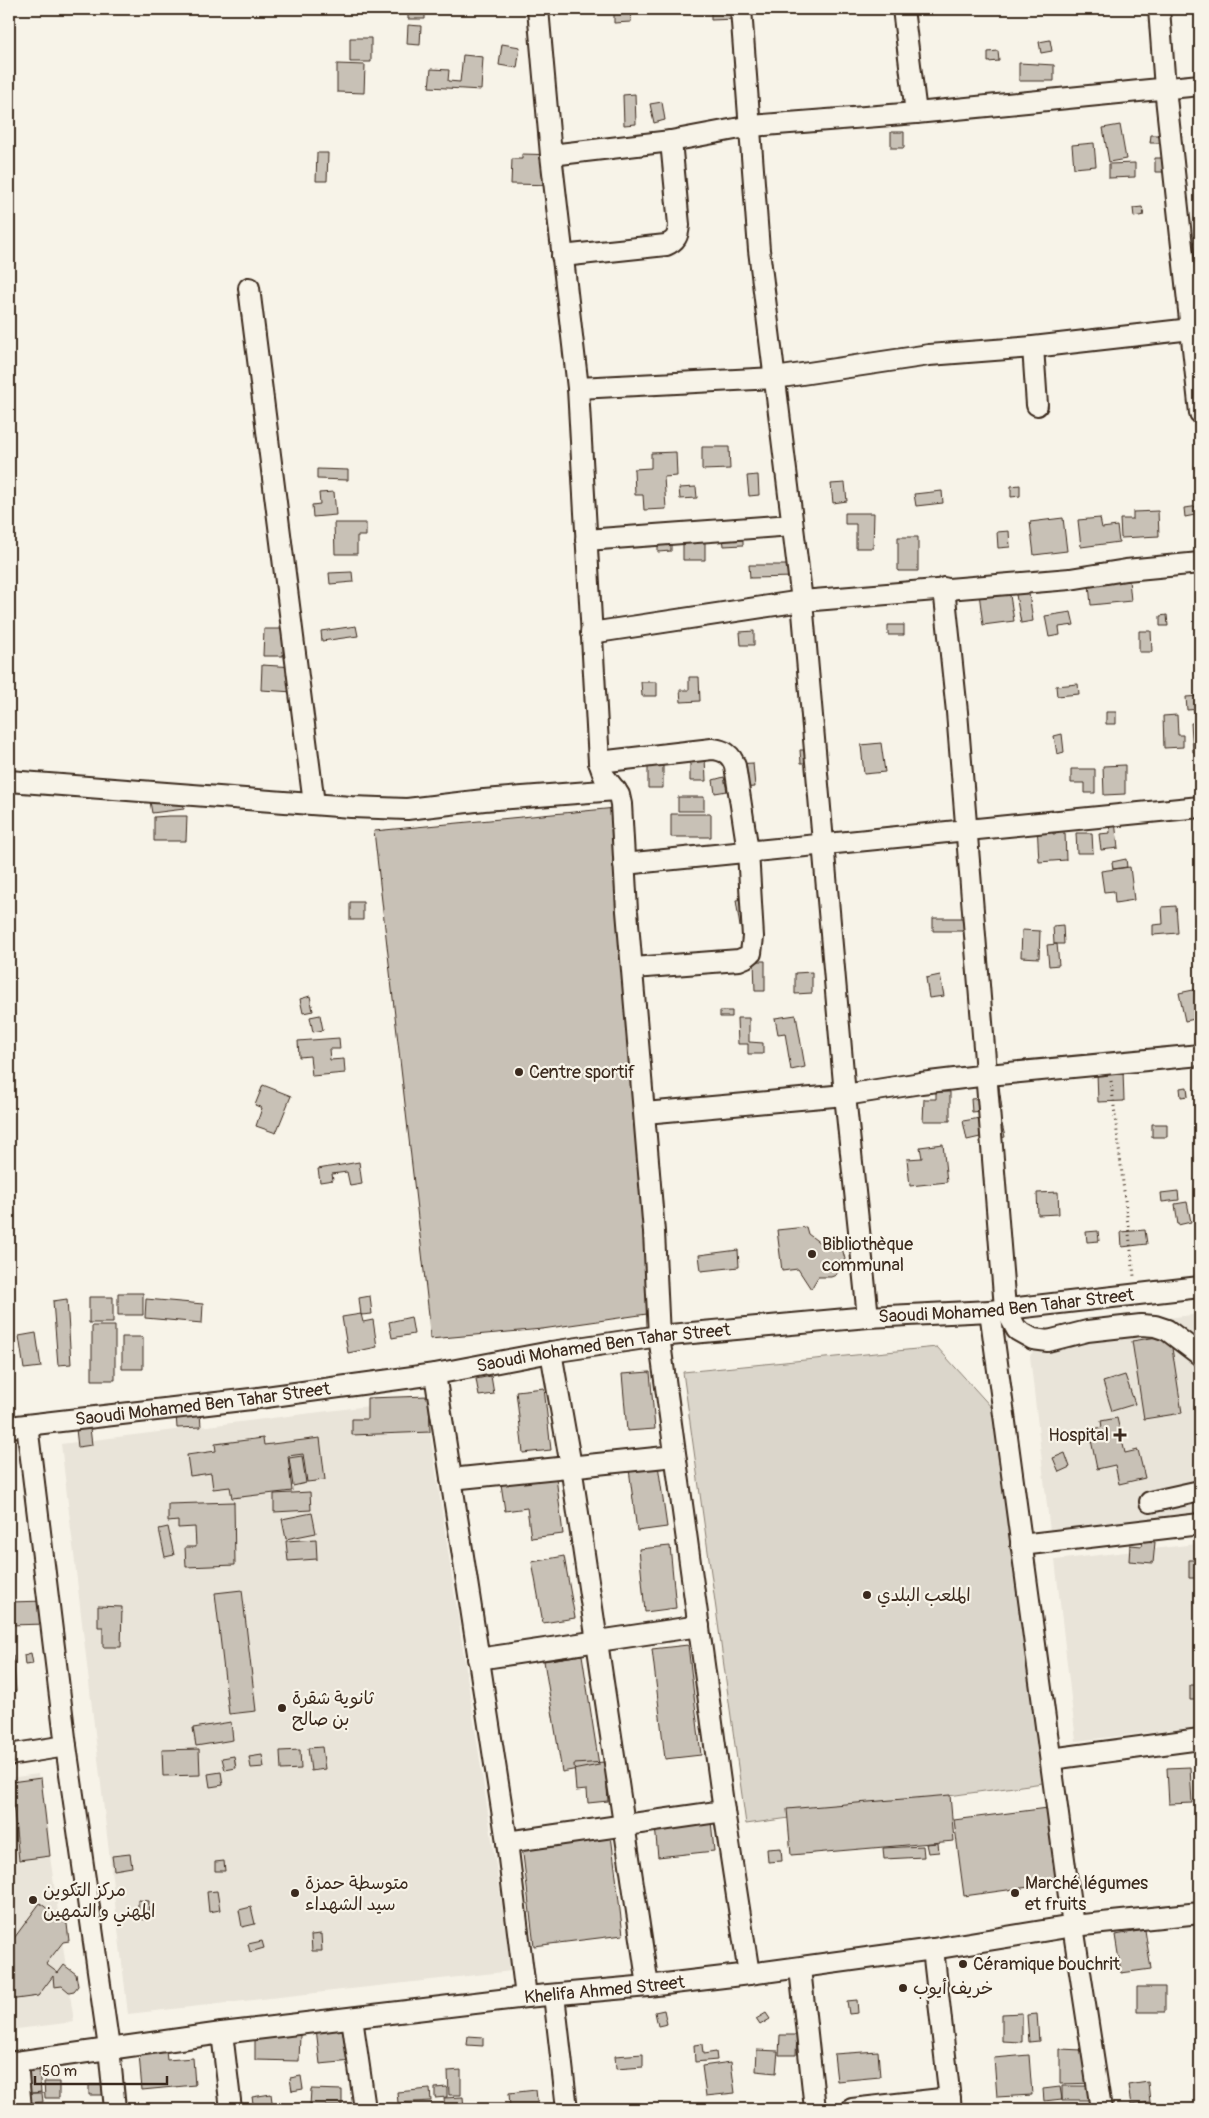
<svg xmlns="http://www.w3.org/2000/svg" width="1209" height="2118" font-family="Pangolin,'Playpen Sans Arabic',sans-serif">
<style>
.built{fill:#e9e4d9}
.green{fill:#dbd6cb;stroke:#8b8074}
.building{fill:#c8c1b6;stroke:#3b2a1e}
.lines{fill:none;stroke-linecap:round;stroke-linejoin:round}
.minor-casing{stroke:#3b2a1e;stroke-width:24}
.path{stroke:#3b2a1e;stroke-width:3;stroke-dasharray:1 4;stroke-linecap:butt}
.minor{stroke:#f7f3e8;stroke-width:20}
.poi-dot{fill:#3b2a1e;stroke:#f7f3e8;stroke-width:2}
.labels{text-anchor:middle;stroke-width:4.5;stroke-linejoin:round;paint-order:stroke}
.poi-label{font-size:18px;fill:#3b2a1e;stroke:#f7f3e8;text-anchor:start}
.street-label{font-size:18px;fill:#3b2a1e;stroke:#f7f3e8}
</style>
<rect width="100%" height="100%" fill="#f7f3e8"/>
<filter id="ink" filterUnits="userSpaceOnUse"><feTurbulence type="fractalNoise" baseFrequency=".02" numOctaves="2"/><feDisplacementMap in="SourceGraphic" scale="10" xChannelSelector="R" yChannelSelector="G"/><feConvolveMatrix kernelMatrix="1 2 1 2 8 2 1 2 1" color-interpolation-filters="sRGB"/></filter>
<g filter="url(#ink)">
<path class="built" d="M1200,1314v200l-150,18 -20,-176 15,-23z
M425,1399l87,572 -384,43 -67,-570z
M1196,1544l4,39v144l-124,14 -21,-181z
M38,1774l36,248 -65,8v-252z"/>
<path class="green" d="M937,1347l55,61 58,374 -304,42 -63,-452z"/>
<path class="building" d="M614,9h16l1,13 -17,1z
M711,9h25l1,10 -26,1z
M408,11h17v8h-17z
M408,25l13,1 -1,19 -13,-1z
M350,38h21v24h-21z
M1050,40l2,11 -11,2 -2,-11z
M502,44l18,3 -3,21 -18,-3z
M998,51l1,10 -11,1v-10z
M463,55l20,2 -2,33 -52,-3 2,-18 18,1 -1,11 12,1z
M1019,63l35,2v16h-35z
M337,64l28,1 -1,28 -27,-1z
M635,94l1,30 -12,1 -1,-30z
M662,102l3,18 -11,3 -4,-19z
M1120,125l6,34 -17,3 -6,-34z
M891,132h13v16h-13z
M1151,135h30v19l-9,-11h-22z
M1094,143l2,23 -22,2 -2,-23z
M317,153h11l-1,28h-11z
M522,154l37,1 -1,30 -47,-1 1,-25h10z
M1155,158h16v14h-16z
M1135,163v14l-26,1v-14z
M1142,207l2,8 -10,2 -1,-9z
M702,447h27l1,22 -28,1z
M676,452l1,24 -13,1 2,32 -22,1 -1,-15h-8l-1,-26 17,-1v-15z
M317,469l31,1v10l-31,-1z
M758,475l1,20 -10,1 -2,-20z
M845,483l2,18 -14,2 -2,-19z
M1020,485v11l-9,1v-11z
M696,487l1,11 -17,1 -1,-11z
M942,491l1,12 -27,3 -2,-12z
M334,492l2,23 -23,2 -1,-12 8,-1 -1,-11z
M1200,506v8l-15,3 -1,-9z
M1158,511l1,25 -38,2 -1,-19h13v-7z
M845,513h29l-1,35h-17v-24h-11z
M1063,518l4,33 -33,4 -4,-33z
M1100,518l2,10 15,-2 2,16 -38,5 -3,-27z
M334,523h32v13h-9v18h-22z
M1009,531l1,16 -12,1 -1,-16z
M743,536v9l-19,1 -1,-9z
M898,537h20v34h-20z
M683,541h22v19h-22z
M658,542h13v9l-13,1z
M749,565h46v12l-45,1z
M1128,569l3,32 -40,4 -3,-31z
M352,572l1,10 -23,2 -1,-11z
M1028,587l5,34 -12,2 -6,-34z
M1009,589l5,32 -31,4 -4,-32z
M1071,612l3,13 -15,2 1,8 -11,2 -4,-21z
M1167,615l1,11h-8v-10z
M888,625h16v10h-16z
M356,626l2,10 -36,5 -1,-10z
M264,629h20l-1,27h-20z
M754,631v14h-13l-1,-13z
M1139,631h12l1,21h-13z
M262,665l33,2 -1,25 -33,-2z
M689,677h10l1,24 -19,1 -1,-12h9z
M641,682h16v14h-15z
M1078,684l1,10 -22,2 -1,-10z
M1200,696v13l-13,1 -1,-13z
M1106,712h10v12h-10z
M1177,715l1,20h5v12l-19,1 -1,-32z
M1191,723h5l1,15h3v14h-7z
M1062,734l2,18 -7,2 -3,-18z
M881,743l4,29 -21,2 -3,-29z
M800,750h7v13h-6z
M690,757h15l1,24h-16z
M648,762h15v26h-15z
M753,763l2,24 -18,1 -2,-24z
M1125,765v29l-21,1 -1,-29z
M1071,769h24v24h-10v-10h-14z
M724,777l3,14 -12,2 -2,-13z
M182,797l2,12 -32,4 -2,-12z
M678,797h26v14h-26z
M616,808l38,505 -112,16 -112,10 -1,-24 -55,-484z
M671,814h40v23h-40z
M169,816h18l-1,25h-32v-24z
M1115,821l3,27 -17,2 -2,-16 11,-1 -1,-11z
M1037,823h16v11l12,-1 1,27 -27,2z
M1076,833h16l1,20h-16z
M1126,859l1,8 -14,2 -1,-7z
M1130,867l4,33 -19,3 -1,-12 -10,1 -3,-21z
M756,897l4,27 -20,3 -4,-27z
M350,902h13v18h-13z
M1176,906l2,27 -25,2v-10l10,-1 -1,-17z
M933,918h36l1,13h-37z
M1063,925l1,19h-10l-1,-18z
M1022,930l18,1 -1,27 -18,-1z
M1057,944l2,21 -10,1 -2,-21z
M754,961h11v30h-10z
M812,972v21l-17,1v-21z
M940,975l4,21 -15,2 -3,-20z
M1198,989l2,29 -15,3 -6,-28z
M310,996l3,15 -10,2 -3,-14z
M720,1011h12v6h-12z
M320,1015l3,15 -10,2 -3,-15z
M796,1015l9,52 -14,3 -6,-37 -7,1 -3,-16z
M737,1018h12v24l14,1v11h-15v-10h-10z
M339,1038l1,11h-11l1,11 14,-1 1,14 -33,3 -2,-20 -11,1 -1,-16z
M1123,1071l1,30 -26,1 -1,-30z
M263,1085l28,11 -15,37 -20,-7 6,-18 -7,-3z
M999,1086l3,23 -30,3 -1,-13 13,-1 -1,-10z
M1187,1087l1,9 -7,1 -1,-9z
M936,1092h14v29h-27l1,-22h12z
M986,1117l1,10 15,-3 3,13 -15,3 -1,-5 -22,5 -4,-19z
M1152,1124h15v13h-15z
M943,1144l4,38 -37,4 -3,-27 15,-1 -2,-11z
M359,1162l3,22 -12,2 -3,-14 -15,2 1,6 -13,2 -2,-13z
M1178,1191l1,9 -17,2 -1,-9z
M1058,1192l1,22 -21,1 -1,-22z
M1187,1202l4,20 -13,3 -3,-21z
M806,1227l2,7 12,9h6l16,5 3,11 -9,16 -5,2h-13l-7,12 -13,-20 -16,2 -5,-41z
M1145,1230l2,14 -25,3 -1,-15z
M1098,1231l1,10 -12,1 -1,-10z
M738,1250l1,17 -38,4 -2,-16z
M118,1293h25v22h-25z
M370,1296l2,18 -11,1 -2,-17z
M89,1297h24v26h-24z
M67,1299l4,65 -13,1 -5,-64z
M146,1299l57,5 -1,19 -57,-5z
M9,1312h3l-1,30h-2z
M361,1314l2,8 10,-2 4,27 -29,6 -6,-36z
M411,1317l3,17 -22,4 -3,-16z
M92,1326h23v54h-23z
M36,1333l5,34 -17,2 -5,-33z
M1170,1335l12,78 -38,6 -12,-78z
M122,1337h21v32h-21z
M650,1372l5,57 -28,2 -5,-57z
M1125,1375l10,29 -23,7 -9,-29z
M491,1376l3,18 -15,2 -3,-17z
M544,1388l7,62 -28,3 -7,-62z
M429,1396l1,36 -78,3v-16h15v-21z
M200,1413l1,14 -24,1 -1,-14z
M1117,1418l8,35 13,-3 7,28 -26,6 -4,-19 -18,4 -8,-39 13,-3 -1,-6z
M90,1428l2,17 -14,2 -2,-18z
M263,1438l1,7 56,-7 5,42 -18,2 -4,-28 -15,2 4,35 -60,7 -2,-11 -17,2 -2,-16 -21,3 -3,-21 29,-4 -1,-7z
M1065,1453l5,14 -11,5 -6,-14z
M302,1456l4,27 -13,3 -4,-28z
M658,1465l9,62 -30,4 -8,-62z
M556,1477l7,57 -32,4 -4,-30 -22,3 -4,-27z
M310,1492l1,18 -37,2v-18z
M234,1502l1,63 -49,2 -1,-20h11l-1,-20 -17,1v-7l-10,1v-18z
M312,1513l4,20 -30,6 -4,-20z
M168,1527l6,28 -9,2 -6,-28z
M316,1539l1,20 -29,2 -2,-20z
M1143,1541l12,1 -2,21 -24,-2 1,-16 12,1z
M670,1546l6,62 -31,4 -6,-63z
M564,1556l11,62 -32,5 -11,-61z
M1189,1560h11v18h-11z
M242,1590l14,121 -27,3 -14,-121z
M47,1601v23l-38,1v-23z
M98,1606l24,1 -1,40h-18v-20h-5z
M688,1645l13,110 -36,4 -13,-110z
M31,1653l2,11 -8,1 -1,-10z
M9,1655h4l3,36 -7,1z
M582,1655l17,110 -37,7 -18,-111z
M1190,1685h10v15h-10z
M231,1722l2,18 -37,6 -3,-18z
M322,1747l3,22 -14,2 -3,-23z
M199,1749l1,26 -37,1 -1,-26z
M300,1750l1,19 -20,1 -1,-19z
M262,1755l2,12 -13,1 -2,-11z
M234,1756l2,12 -11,2 -3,-12z
M605,1762l3,39 -20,2 -1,-13 -11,1 -2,-27z
M1190,1767l2,36 -23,1 -2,-36z
M221,1772l2,13 -13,2 -2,-13z
M41,1778l9,78 -31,4 -8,-78z
M950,1795l4,46 -163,14 -4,-46z
M1048,1808l10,75 -94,13 -10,-76z
M711,1821l3,30 -56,6 -3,-31z
M611,1835l12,100 -89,11 -12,-100z
M938,1843l1,9 -11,1 -2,-9z
M923,1846l1,11 -40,2 -1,-11z
M781,1848l1,13 -14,1 -1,-13z
M130,1854l2,13 -18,3 -2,-14z
M224,1861l1,10h-10v-9z
M217,1891l3,19 -11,2 -2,-20z
M138,1900l11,1 -1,19 -10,-1z
M40,1903l27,21 2,17 -6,1 -17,22 12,9 6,-8 12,9 2,12 -4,5 -5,1 -7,-6 -8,1 -1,-11 -15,20 -29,4v-55z
M251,1907l4,17 -13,3 -3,-17z
M1145,1930l6,39 -30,4 -6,-38z
M321,1934l1,17h-10l-1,-16z
M262,1941l2,7 -14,4 -2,-8z
M1137,1987h28v25h-28z
M857,2000l1,13 -9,1 -2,-13z
M664,2010l3,14 -9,2 -3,-14z
M766,2013l4,6 -10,6 -4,-6z
M1022,2013v29l-20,-1v-27z
M1037,2014l2,27 -10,1 -2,-27z
M359,2023l4,37 -43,4 -4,-36z
M255,2034l45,1 -1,26 -44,-1z
M780,2035h17l-1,20h-17z
M468,2036l15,1v9l-16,-1z
M702,2044l1,10 13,-2 1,8 -22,2 -1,-17z
M1060,2049l22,1 1,8h14v25l-37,1z
M757,2050l21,1 -2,22 -20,-2z
M166,2051l1,9 26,-2 2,27 -53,5 -3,-36z
M878,2051l2,26 -43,4 -3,-27z
M643,2054v13l-27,2 -1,-13z
M1029,2055l3,40 -35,2 -3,-39z
M731,2062l4,31 -29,3 -4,-30z
M39,2070l2,22 -23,3 -3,-23z
M461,2070v25h-12l-1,-24z
M301,2076l2,13 -11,2 -2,-13z
M44,2082h15v16h-14z
M1148,2082l2,20 -19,3 -3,-20z
M89,2085h22v10h-22z
M1062,2086h29v14h-29z
M447,2087v10l-12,1v-10z
M1060,2087l2,12 -18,2 -1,-12z
M311,2089l31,1v16h-32z
M430,2089l1,12 -33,2 -1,-11z
M536,2090l2,19h-37l9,-2 -1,-14z
M29,2093h13l1,9 -13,1z
M271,2094l2,15h-19l-2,-12z
M463,2097l1,12h-19l-1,-11z"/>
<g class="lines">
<defs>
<g id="minor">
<path d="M538,9l13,146 27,233 21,374 5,14 15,19 2,9 6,107 27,321 5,104 65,475 25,163"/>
<path d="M741,9l18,241 43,351 43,494 23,222"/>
<path d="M903,9l13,104"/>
<path d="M1159,9l6,79 35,325"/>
<path d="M551,155l120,-14 80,-15 165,-13 284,-28"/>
<path d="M562,256l104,-11c10,-4 12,-9 13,-20l-8,-84"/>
<path d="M249,288l65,516"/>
<path d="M1033,347l4,58"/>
<path d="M578,388l197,-10 154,-23 104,-8 167,-19"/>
<path d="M586,540l206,-15"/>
<path d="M944,588l13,124 48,596 12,22 16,9 15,2 39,-10 54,-6 14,1 12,4 33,25"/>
<path d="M591,633l211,-32 268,-22 56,-9 74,-7"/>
<path d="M599,762l113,-13c12,1 19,5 23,17l13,85 5,86 -2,16 -5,4 -7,3 -106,8"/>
<path d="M9,781l342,26 56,2 77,-9 132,-10"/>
<path d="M624,864l576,-57"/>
<path d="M645,1113l200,-18 76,-12 67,-8 212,-20"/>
<path d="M990,1311l83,615 28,183"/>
<path d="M551,1352l20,114 77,520"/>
<path d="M435,1374l72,468 19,155"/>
<path d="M27,1425l39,321 43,302 6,61"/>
<path id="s1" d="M9,1427l242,-28 184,-25 116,-22 108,-16 209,-19 122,-6 210,-24"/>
<path d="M451,1479l224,-23"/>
<path d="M1150,1502l50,-11"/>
<path d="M1021,1545l179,-21"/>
<path d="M478,1659l221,-33"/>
<path d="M9,1755l57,-9"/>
<path d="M1051,1759l149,-20"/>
<path d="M507,1842l217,-31"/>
<path d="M933,1949l18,160"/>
<path d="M800,1968l15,141"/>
<path d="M554,1995l13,114"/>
<path d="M352,2018l13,91"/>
<path d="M222,2033l9,76"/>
<path d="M17,2062l4,47"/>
<path id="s2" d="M9,2063l213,-30 304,-36 122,-11 101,-12 184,-25 140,-23 127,-13"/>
<path d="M852,2109l98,-11"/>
</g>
</defs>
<use href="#minor" class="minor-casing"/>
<path class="path" d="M1111,1081l23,195"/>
<use href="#minor" class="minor"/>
</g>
</g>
<g class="poi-dot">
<circle cx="519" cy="1072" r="5"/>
<circle cx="812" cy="1254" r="5"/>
<path d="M1117.5 1427.5h5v5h5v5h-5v5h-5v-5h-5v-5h5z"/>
<circle cx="867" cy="1595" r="5"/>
<circle cx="282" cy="1708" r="5"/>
<circle cx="295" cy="1893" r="5"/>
<circle cx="1015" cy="1893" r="5"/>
<circle cx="33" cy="1900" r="5"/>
<circle cx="963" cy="1964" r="5"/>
<circle cx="903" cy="1988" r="5"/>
</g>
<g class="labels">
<g class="poi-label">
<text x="529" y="1078">Centre sportif</text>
<text x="822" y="1250">Bibliothèque<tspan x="822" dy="21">communal</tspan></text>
<text x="1109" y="1441" text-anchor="end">Hospital</text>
<text x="877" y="1601">الملعب البلدي</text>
<text x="292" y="1704">ثانوية شقرة<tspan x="292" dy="21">بن صالح</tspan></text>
<text x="305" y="1889">متوسطة حمزة<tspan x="305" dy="21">سيد الشهداء</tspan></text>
<text x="1025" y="1889">Marché légumes<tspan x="1025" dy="21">et fruits</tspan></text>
<text x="43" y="1896">مركز التكوين<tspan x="43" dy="21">المهني و التمهين</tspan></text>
<text x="973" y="1970">Céramique bouchrit</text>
<text x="913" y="1994">خريف أيوب</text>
</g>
<g class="street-label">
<text dy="6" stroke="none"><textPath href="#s1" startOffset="1005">Saoudi Mohamed Ben Tahar Street</textPath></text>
<text dy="6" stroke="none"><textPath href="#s1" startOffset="600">Saoudi Mohamed Ben Tahar Street</textPath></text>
<text dy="6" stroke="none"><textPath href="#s1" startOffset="195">Saoudi Mohamed Ben Tahar Street</textPath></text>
<text dy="6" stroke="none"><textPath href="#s2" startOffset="600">Khelifa Ahmed Street</textPath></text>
</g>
</g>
<rect width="1209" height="2118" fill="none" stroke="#f7f3e8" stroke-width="30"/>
<rect x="15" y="15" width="1179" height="2088" fill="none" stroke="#3b2a1e" stroke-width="2" filter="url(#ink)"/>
<path d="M35 2076v8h132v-8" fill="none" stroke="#3b2a1e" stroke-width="2.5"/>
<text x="42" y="2076" font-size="15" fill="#3b2a1e" stroke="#f7f3e8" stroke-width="4" paint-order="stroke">50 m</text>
</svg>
